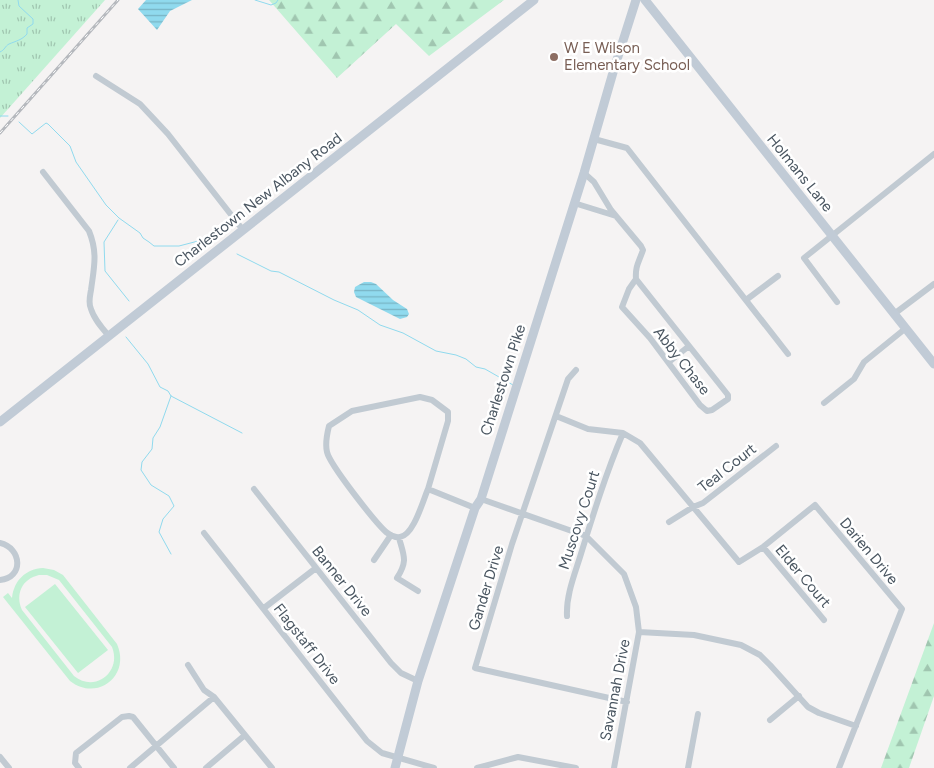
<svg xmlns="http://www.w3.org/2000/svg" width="934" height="768" font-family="Figtree,sans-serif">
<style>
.forest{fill:url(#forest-firs)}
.park{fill:url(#park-tufts)}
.garden{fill:#c3f1d5;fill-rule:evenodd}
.water{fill:url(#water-rules)}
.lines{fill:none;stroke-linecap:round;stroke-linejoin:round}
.stream{stroke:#90daee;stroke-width:1}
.street{stroke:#c1cad2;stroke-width:6}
.secondary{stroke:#c1cbd6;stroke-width:9}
.rail-casing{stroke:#b5b8bd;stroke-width:3}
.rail{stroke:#fff;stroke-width:1;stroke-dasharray:4;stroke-linecap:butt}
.education-dot{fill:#8d6e63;stroke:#fff;stroke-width:2}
.labels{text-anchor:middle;stroke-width:5;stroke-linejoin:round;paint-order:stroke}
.education-label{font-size:15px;fill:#785e54;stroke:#fff;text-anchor:start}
.street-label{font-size:15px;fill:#4a5661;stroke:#fff}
</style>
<defs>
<pattern id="forest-firs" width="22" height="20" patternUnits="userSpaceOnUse" patternTransform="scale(1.25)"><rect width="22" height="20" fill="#c3f1d5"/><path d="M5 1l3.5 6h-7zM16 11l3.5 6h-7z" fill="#a0c6b0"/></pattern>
<pattern id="park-tufts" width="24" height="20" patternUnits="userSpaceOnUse" patternTransform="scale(1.25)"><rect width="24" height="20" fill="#c3f1d5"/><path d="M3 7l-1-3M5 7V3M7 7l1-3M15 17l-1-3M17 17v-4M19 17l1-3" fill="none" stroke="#a0c6b0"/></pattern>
<pattern id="water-rules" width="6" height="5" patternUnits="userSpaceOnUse" patternTransform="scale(1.25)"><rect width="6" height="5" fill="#90daee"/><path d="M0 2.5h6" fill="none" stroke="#78b4c4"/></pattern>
</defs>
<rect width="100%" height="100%" fill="#f5f3f3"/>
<path class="forest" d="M269,0h235l-75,56 -33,-32 -59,54z
M934,623v73l-25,72h-28z"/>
<path class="park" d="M0,0h105l-105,118z"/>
<path class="garden" d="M43,568l11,2 9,5 54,69c14,32 -20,58 -47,37l-67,-84 5,-4 4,5c2,-18 14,-29 31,-30zM39,575h8l12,5 53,67c10,25 -17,46 -38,29l-52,-66c-7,-16 0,-31 17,-35z
M55,584l53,66 -30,23 -53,-66z"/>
<path class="water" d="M146,0h46l-22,11 -13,19 -19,-21z
M364,282h7l5,2 17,16 14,9 2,5 -2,3 -7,2 -44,-22 -2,-5 1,-5z"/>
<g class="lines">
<path class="stream" d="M255,0l16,5 5,-2 2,-3
M0,52c5,-2 5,-6 9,-8 7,-3 13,-4 18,-10v-6l6,-4v-5l-14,-13 -1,-6
M0,116h8
M19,122l13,12 14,-11 2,1 22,22 6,16 30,43 13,13 21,15 3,5 6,4 5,4h25l23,-6 4,-4 7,1
M118,220l-14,22 1,29 24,30
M237,254l34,17 8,1 55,28 24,10 22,15 23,8 33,18 20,4 10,4 10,8 9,2 28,16
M126,337l22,27 12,23 8,4 3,5 71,37
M171,396l-11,31 -7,11 -1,11 -10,13 -1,8 10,15 18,11 5,10 -11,13 -4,13 12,22"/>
<path class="street" d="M96,76l44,28 28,30 75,96
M594,139l33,9 161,206
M43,172l46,59c9,22 5,36 2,59 -1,6 -3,13 0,19 3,10 11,19 18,27
M584,173l10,9 17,28 30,36 2,4c-4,12 -8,16 -7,29l92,116v4l-16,11 -5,1 -7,-6 -50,-67 -28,-31 7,-18 7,-10
M574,203l42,13
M746,300l32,-24
M837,302l-33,-44 130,-104
M894,314l40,-30
M669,362l20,-16
M576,370l-8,9 -56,165 -37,124 152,34
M824,403l30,-24 10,-17 42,-34
M556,416l32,13 35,4 17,10 99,119 24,-15 52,-42 87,104 -63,159
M254,489l137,174 10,10 17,8
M428,489c-5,11 -14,46 -28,48 -5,1 -10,-2 -14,-5 -11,-10 -56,-67 -59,-80 -2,-8 0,-18 2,-26l23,-15 68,-14 12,3 16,12v9l-20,68 47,19
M481,499l105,37 38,38 12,33 3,25 -25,136
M669,522l24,-15 10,-4 73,-57
M204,533l163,208 15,12 52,15
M399,538c5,18 9,23 -2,40l21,13
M0,543c22,5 24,35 0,37
M763,547l61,73
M374,560l17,-25
M264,608l52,-40
M567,616c-1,-20 7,-40 13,-59 13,-42 26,-84 43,-124
M639,632l55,3 47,10 19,10 10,10 38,42 11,6 37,13
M188,665l16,25 10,7 58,71
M770,720l29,-24
M0,757l9,11
M79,768l-4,-5 1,-10 46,-36 7,-1 4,1 41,51
M130,768l84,-71
M206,768l39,-33
M477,768l41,-11 58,11
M688,768l10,-54"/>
<path class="secondary" d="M645,0l289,364
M0,422l534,-422
M395,768l23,-87 57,-173 6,-9 103,-326 30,-104 22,-69"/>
<defs>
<path id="rail" d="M0,133l118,-133"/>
</defs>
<use href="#rail" class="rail-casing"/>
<use href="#rail" class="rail"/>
</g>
<circle class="education-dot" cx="554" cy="57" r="5"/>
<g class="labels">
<g class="education-label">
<text x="564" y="53">W E Wilson<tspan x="564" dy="17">Elementary School</tspan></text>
</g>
<g class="street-label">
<text transform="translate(800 173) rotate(51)" y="5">Holmans Lane</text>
<text transform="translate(258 200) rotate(-38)" y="5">Charlestown New Albany Road</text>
<text transform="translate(682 361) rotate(52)" y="5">Abby Chase</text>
<text transform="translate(503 380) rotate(-72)" y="5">Charlestown Pike</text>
<text transform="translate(727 468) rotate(-38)" y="5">Teal Court</text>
<text transform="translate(579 520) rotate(-72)" y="5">Muscovy Court</text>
<text transform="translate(869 551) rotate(50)" y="5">Darien Drive</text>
<text transform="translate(803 576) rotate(50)" y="5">Elder Court</text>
<text transform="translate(342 581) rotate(51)" y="5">Banner Drive</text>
<text transform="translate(486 588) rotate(-73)" y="5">Gander Drive</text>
<text transform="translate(307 644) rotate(52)" y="5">Flagstaff Drive</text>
<text transform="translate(615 690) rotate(-79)" y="5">Savannah Drive</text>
</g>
</g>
</svg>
